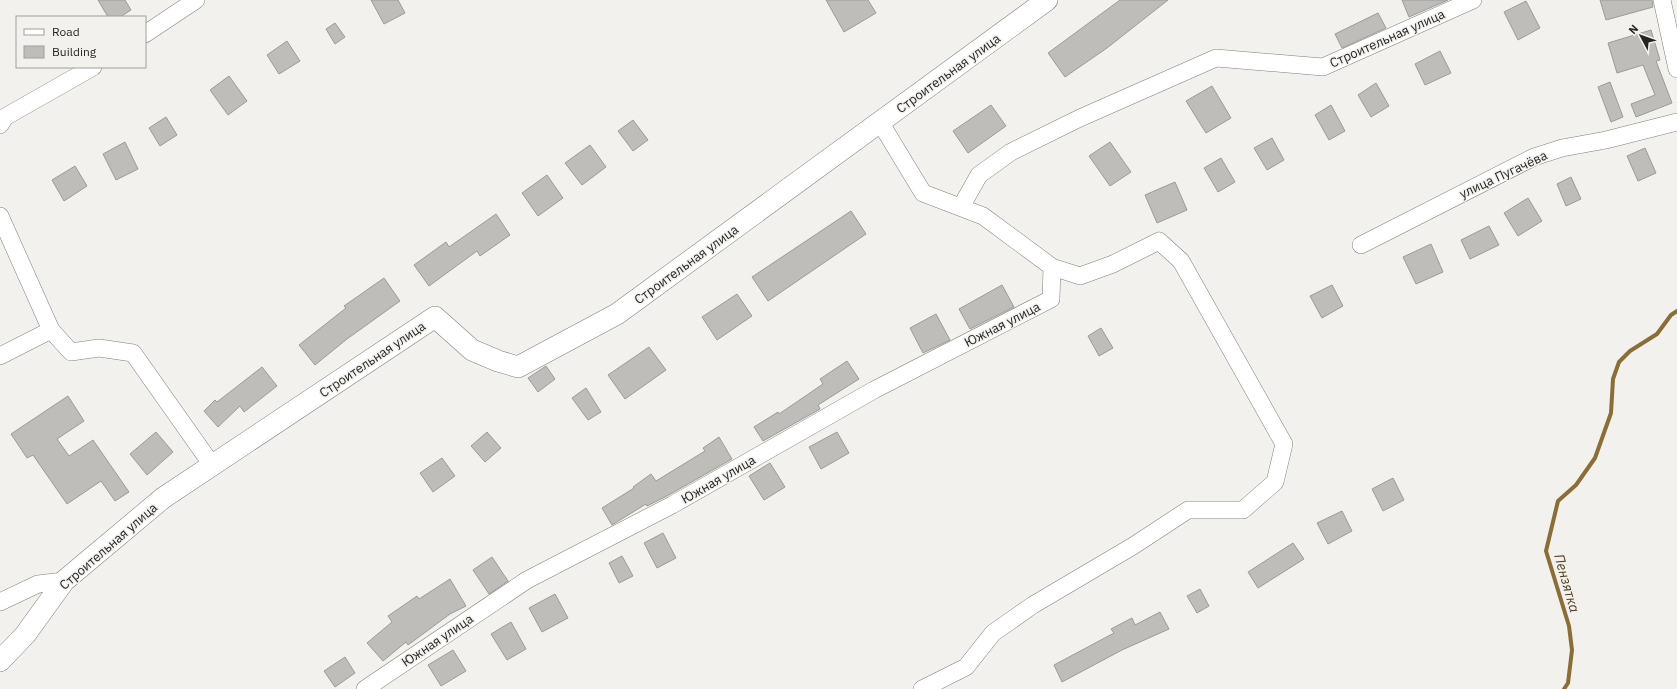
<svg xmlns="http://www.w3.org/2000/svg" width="1677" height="689" font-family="'IBM Plex Sans',sans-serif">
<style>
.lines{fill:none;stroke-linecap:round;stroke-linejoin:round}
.stream{stroke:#896e37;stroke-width:4}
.building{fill:#bfbdba;stroke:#9d9b98}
.minor-casing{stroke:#817f7c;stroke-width:18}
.tertiary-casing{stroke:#817f7c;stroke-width:22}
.minor{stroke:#fff;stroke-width:17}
.tertiary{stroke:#fff;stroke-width:21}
.labels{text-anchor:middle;stroke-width:3;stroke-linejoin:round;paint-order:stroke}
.street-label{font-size:13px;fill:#252523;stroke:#f3f1ed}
.water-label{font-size:14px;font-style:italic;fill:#51401e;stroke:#f3f1ed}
</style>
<rect width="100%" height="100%" fill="#f3f1ed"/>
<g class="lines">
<path class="stream" d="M1564,689l4,-6 4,-33 -3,-24 -23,-75 12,-50 18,-16 19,-27 16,-45 2,-34 6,-17 11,-11 27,-17 14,-19 6,-4"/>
</g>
<path class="building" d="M98,0h27l6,10 -11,7h-12z
M371,0h27l7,13 -21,11z
M826,0h42l8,13 -32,19z
M1120,0h48l-61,48 -42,29 -17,-24z
M1402,0h46l-39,17z
M1600,0h52l1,7 -47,13z
M1526,1l14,27 -22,12 -14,-28z
M1378,13l8,15 -44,20 -7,-14z
M335,23l10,14 -10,7 -9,-15z
M1651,30l9,30 -4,1 16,42 -36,14 -5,-13 24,-9 -12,-30 -26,8 -9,-30z
M287,41l13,20 -21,13 -12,-19z
M1440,51l11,22 -26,12 -10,-21z
M229,76l18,25 -19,14 -18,-25z
M1610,82l13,35 -12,5 -13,-35z
M1376,83l13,23 -18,11 -13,-22z
M1212,86l19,32 -25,15 -20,-32z
M991,105l15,21 -38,27 -15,-22z
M1331,105l14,26 -16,9 -14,-25z
M166,117l11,18 -17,11 -11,-18z
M633,120l15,20 -15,11 -15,-20z
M1272,138l12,22 -17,10 -13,-22z
M125,142l13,27 -22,11 -13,-26z
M1110,142l21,30 -21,14 -21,-30z
M590,145l16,22 -24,18 -17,-22z
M1645,148l11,25 -18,8 -11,-25z
M1221,158l14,24 -17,10 -14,-24z
M75,166l12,20 -23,15 -12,-21z
M547,175l16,23 -25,18 -16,-23z
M1571,177l10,22 -15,7 -9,-22z
M1175,182l12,28 -30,13 -12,-28z
M1528,198l14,23 -24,15 -14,-23z
M851,211l15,23 -98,67 -16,-24z
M496,214l14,21 -30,21 -3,-5 -48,35 -15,-21 32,-23 3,5z
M1489,226l10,19 -29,14 -9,-19z
M1431,244l12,28 -27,12 -13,-27z
M384,278l16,23 -53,38 -32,26 -16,-20 47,-37 -2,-2z
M1002,285l12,22 -44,22 -11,-20z
M1332,285l11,21 -21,12 -12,-22z
M737,294l15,22 -35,24 -15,-23z
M936,314l14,26 -27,13 -13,-25z
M1101,328l12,20 -14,8 -11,-20z
M649,347l17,23 -41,29 -17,-24z
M847,361l12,18 -41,26 2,4 -57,32 -9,-14 24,-15 1,2 44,-30 -3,-5z
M546,366l9,13 -17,13 -10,-14z
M262,367l15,19 -33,26 -4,-6 -22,21 -14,-16 11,-11 2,2z
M586,388l15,24 -13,8 -16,-22z
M68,396l16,25 -27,18 12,17 24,-16 36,52 -14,9 -14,-20 -34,23 -34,-49 -6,3 -16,-24z
M156,432l17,20 -26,23 -17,-21z
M487,432l14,16 -16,14 -14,-16z
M837,432l12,21 -28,16 -12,-22z
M719,437l13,22 -65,37 -20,10 -1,-2 -34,21 -10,-17 32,-20 -1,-1 18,-13 5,7 49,-30 -2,-3z
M442,458l13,18 -22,16 -13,-19z
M770,463l15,24 -21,13 -15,-24z
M1393,478l11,22 -21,11 -11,-22z
M1342,511l10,20 -24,13 -11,-21z
M663,533l13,25 -19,10 -13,-25z
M1293,543l11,16 -46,29 -10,-16z
M622,556l11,20 -14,7 -10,-20z
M492,557l16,24 -19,13 -16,-24z
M450,579l16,27 -16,8 -42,31 -2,-3 -23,19 -16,-18 25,-21 -4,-6 29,-20 2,3z
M1200,589l9,17 -12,7 -10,-17z
M555,594l13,24 -26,14 -13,-24z
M1160,612l9,17 -47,21 -60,32 -8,-17 60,-32 -3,-4 21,-11 3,7z
M511,622l15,27 -19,11 -16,-26z
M453,650l13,21 -25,15 -13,-21z
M345,657l10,16 -20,14 -11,-16z"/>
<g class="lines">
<defs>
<path id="minor" d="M1662,0l15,69
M145,34l51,-34
M880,122l43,71 60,23 69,51 28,9 33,-12 46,-23 22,20 103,183 -9,38 -32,28h-55l-55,36 -100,59 -40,28 -27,34 -44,22
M0,125l5,-8 88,-50
M961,207l18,-32 32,-23 69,-34 136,-60 107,9 150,-67
M0,216l51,114 20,22 28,-4 34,5 79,112
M1361,245l173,-88 28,-9 44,-8 71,-18
M0,356l51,-26
M0,602l38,-18 26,-3
M365,689l162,-109 145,-75 202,-115 177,-91 1,-32"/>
<path id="tertiary" d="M0,661l25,-26 39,-54 99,-83 272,-181 37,33 26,11 20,6 99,-53 430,-314"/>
</defs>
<use href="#minor" class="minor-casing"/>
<use href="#tertiary" class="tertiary-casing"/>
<use href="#minor" class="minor"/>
<use href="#tertiary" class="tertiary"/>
</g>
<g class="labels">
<g class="street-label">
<text transform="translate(1387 38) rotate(-24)" y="5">Строительная улица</text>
<text transform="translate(948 73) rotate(-36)" y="5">Строительная улица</text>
<text transform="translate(1503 174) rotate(-25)" y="5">улица Пугачёва</text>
<text transform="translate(686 264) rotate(-36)" y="5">Строительная улица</text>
<text transform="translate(1002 324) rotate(-27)" y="5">Южная улица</text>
<text transform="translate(372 359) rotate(-34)" y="5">Строительная улица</text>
<text transform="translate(718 479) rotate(-30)" y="5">Южная улица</text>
<text transform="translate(108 546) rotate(-41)" y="5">Строительная улица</text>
<text transform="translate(437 640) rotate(-34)" y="5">Южная улица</text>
</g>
<g class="water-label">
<text transform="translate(1567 583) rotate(74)" y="5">Пензятка</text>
</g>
</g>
<rect x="16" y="16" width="130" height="52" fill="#f3f1ed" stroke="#a19f9c"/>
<rect x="24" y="29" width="20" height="6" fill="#ffffff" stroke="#a19f9c"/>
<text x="52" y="36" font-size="12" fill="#252523">Road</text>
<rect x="24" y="46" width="20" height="12" fill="#bfbdba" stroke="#a19f9c"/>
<text x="52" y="56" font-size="12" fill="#252523">Building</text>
<g transform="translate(1641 36) rotate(311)" stroke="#f3f1ed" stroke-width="3" paint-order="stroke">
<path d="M0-3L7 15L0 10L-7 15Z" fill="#252523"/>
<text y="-6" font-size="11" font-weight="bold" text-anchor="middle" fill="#252523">N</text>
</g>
</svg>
